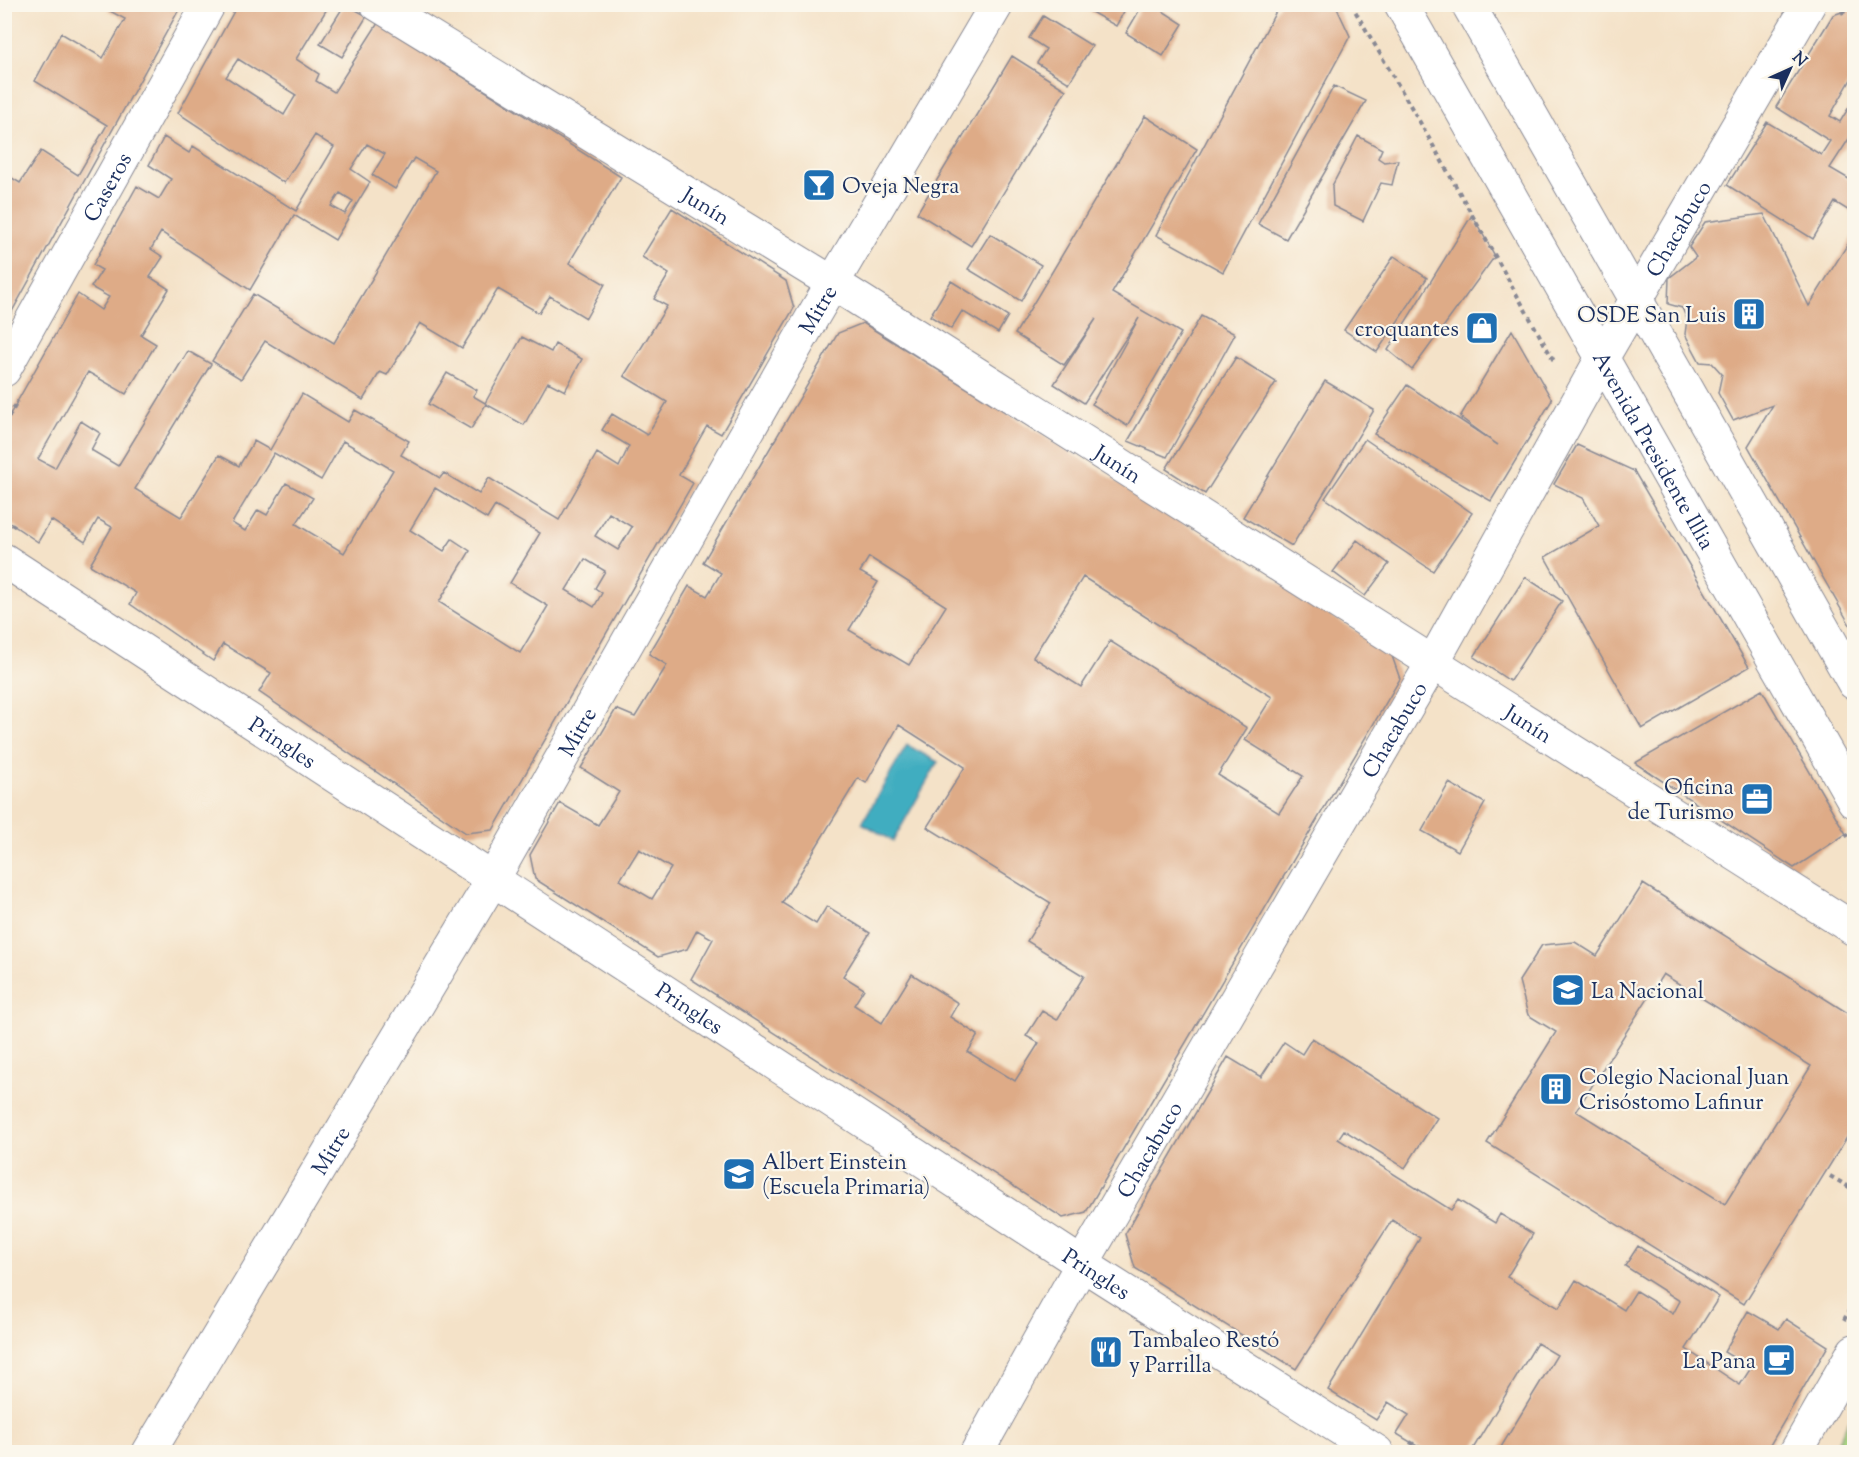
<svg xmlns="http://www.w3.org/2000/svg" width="1859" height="1457" font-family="'Sorts Mill Goudy',serif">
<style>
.green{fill:#add783;stroke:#648370;stroke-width:1.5}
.water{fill:#41adc0;stroke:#2e6e8f;stroke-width:1.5}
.building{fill:#deab87;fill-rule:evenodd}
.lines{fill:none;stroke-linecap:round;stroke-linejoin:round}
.minor-casing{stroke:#888893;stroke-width:35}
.path{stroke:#888893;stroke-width:4;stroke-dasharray:4.5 4.5;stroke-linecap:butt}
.minor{stroke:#fff;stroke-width:33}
.labels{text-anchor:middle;stroke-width:4.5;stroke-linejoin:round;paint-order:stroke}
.poi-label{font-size:22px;fill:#1b2f5e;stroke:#fbf7ec;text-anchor:start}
.street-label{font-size:22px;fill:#1b2f5e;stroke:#fbf7ec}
</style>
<rect width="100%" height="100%" fill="#fbf7ec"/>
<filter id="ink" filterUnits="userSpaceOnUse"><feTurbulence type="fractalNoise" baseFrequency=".0167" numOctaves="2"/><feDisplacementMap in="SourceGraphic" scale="12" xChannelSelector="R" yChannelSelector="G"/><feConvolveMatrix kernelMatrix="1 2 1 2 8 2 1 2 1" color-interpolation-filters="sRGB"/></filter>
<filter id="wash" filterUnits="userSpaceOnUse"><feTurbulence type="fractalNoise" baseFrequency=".008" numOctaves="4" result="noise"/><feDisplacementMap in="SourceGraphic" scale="24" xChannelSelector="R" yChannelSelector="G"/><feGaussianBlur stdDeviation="1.35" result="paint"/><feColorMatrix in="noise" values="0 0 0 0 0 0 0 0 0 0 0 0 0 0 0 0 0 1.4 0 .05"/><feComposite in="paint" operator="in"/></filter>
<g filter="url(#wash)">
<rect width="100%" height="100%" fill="#f4e2c8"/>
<path class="green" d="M1854,1412v40h-22z"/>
<path class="water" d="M907,745l31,17 -45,79 -31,-18z"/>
<g id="blocks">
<path class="building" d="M111,4h71l-178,322v-153l16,10 21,-32 37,24 29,-50 -72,-44 26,-48 42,25 22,-39 -17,-9z
M238,4h92l-34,55 23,15 -3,7 18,11 44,-69 243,154 -52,86 36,21 -19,34 -36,-22 -11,17 -41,-24 -36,59 -42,-25 -33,52 -7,-3 -17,28 -98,-59 -24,38 -29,-18 41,-67 81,49 102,-172 -22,-13 -19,31 -23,-14 13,-21 -18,-10 -16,25 19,13 -35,58 -41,-25 -44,75 -89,-58 -10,17 12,8 -13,20 19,12 -28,46 15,9 -30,50 -38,-22 -50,87 17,9 26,-47 19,12 -9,17 27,16 70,-115 23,13 -76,125 46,28 38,-62 20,11 15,-25 16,9 32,-56 46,28 7,-12 54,31 -8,14 39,23 4,-5 35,21 10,-16 70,42 38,-67 22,14 10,-21 -27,-16 10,-16 35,21 20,-33 -43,-26 43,-70 -13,-7 15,-25 -27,-17 30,-49 114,73 8,27 -73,126 -14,-8 -28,49 14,8 -200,347 -27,3 -207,-141 12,-19 -48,-29 -10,17 -83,-57 6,-11 -46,-28 22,-38 -14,-8 -13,23 -34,-22 -13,22 -34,-23v-94l74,-131 23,16 8,-13 -18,-10 11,-17 -9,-5 44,-79 22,13 12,-20 -22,-14 15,-28 25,16 4,-7 103,65 38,-64 -19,-12 -31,48 -106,-70zM238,59l58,36 -12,20 -58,-38zM340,193l13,8 -8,13 -14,-8zM343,441l50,29 -49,83 -48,-29 17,-26 -27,-15 -19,32 -9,-5 -13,21 -13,-8 42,-70 47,27zM435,488l52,31 8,-13 45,27 -30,50 38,23 -28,47 -81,-51 31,-51 -18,-12 -8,12 -34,-21zM609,513l23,14 -14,23 -23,-14zM585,559l20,12 -10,17 7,5 -8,14 -28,-17z
M345,4l22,12 -25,41 -22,-13z
M1077,4h51l-12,22z
M1143,4h9l31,20 -20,32 -37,-23z
M1280,4h55l15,32 -127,236 -67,-37z
M1854,8v66l-24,42 10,6 14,-23v32l-24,37 24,14v32l-19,-12 -22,37 -86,-54 40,-63 54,33 9,-14 -54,-34 57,-92z
M1043,16l49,30 -23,37 -32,-20 9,-14 -17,-11z
M1012,56l54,34 -95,156 -54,-33z
M1334,86l32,15 -80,138 -28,-15z
M1145,116l52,33 -85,144 69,40 -54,93 -35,-22 47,-86 -55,85 -30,-19 42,-65 -32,46 -49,-31z
M1358,136l24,13 -4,9 6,4 14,-2 -6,25 -11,-2 -18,38 -30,-15 -1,-20z
M1764,214l45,92 45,-72v296l-4,5 4,7v90l-106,-186 25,-41 -40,15 -15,-27 4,-19 -10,-11 -12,-1 -15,-28 2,-15 -5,-11 -14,-4 1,-26 27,-21 -7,-10 16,-25z
M1472,215l23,41 -83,114 -24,-20z
M990,234l51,31 -20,36 -53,-32z
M1394,256l33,22 -50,74 -33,-22z
M951,281l57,35 -10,17 -36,-22 -11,18 -21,-13z
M1201,316l34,18 -68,123 -39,-16z
M863,323l528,330 9,26 -314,533 -23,6 -372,-239 22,-40 -16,-9 -10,19 -29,8 -123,-78 -5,-24 30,-52 38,22 21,-33 -38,-24 35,-59 19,8 32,-52 -18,-11 40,-68 18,10 14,-23 -18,-11 135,-229zM869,557l77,49 -37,59 -60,-35 29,-48 -18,-10zM1083,577l189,120 -27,43 58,36 -24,37 -61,-38 29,-47 -137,-87 -29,46 -48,-30zM899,725l66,42 -38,60 124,76 -24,38 57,35 -27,44 -15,-9 -16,25 13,7 -24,38 -47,-29 10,-17 -28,-18 8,-14 -46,-29 -30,49 -28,-18 10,-16 -21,-13 27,-43 -43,-27 -11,18 -34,-21 76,-125 8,5zM639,849l32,19 -19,31 -32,-19z
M1512,330l40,70 -61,101 -117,-67 33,-49 91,60 -38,-28z
M522,337l29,15 4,-8 27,15 -17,32 -17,-9 -24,43 -38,-21 -15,25 -43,-25 19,-31 30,17 -4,6 12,7z
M1236,357l40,25 -71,112 -39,-25z
M1325,381l49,29 -82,136 -49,-29z
M1365,439l107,74 -39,58 -108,-73z
M1577,445l57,26 115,196 -107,62 -97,-172 54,-31 -16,-28 -29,-14z
M1357,540l32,24 -24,32 -32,-24z
M1525,577l37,24 -52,80 -36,-24z
M1762,690l84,144 -52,34 -159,-105z
M1449,783l36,20 -27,48 -36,-20z
M1643,884l211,133v109l-110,178 -257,-161 69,-111 -28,-17 -9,-34 23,-36 33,-3 22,14zM1663,974l148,92 -86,138 -149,-93z
M1312,1038l125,80 -32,50 -61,-38 -6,9 113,71 7,-10 37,23 5,-9 33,20 -26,43 52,31 17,-28 48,30 12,-19 37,23 7,-13 -55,-35 13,-20 81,51 -33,52 54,36 11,-17 -27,-16 24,-41 31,18 7,-10 42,27 -62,106h-268l59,-97 -20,-12 -66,109h-44l-30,-18 12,-19 -21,-13 -12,18 -48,-30 92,-152 -28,-18 -96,149 -161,-101 -10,-34 103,-177 33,20 23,-35 18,12z"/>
</g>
</g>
<g filter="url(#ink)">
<use href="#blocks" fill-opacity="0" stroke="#888893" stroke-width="1.5"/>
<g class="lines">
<defs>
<g id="minor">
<path id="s1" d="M377,4l456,279 1021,646"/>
<path id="s2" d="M1401,4l453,797"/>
<path d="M1468,4l386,679"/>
<path id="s3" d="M4,370l205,-366"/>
<path id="s4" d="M4,560l1078,704 295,188"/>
<path id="s5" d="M149,1452l344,-573 319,-561 185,-314"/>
<path id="s6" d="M977,1452l105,-188 351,-602 168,-302 208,-356"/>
<path d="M1796,1452l58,-101"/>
</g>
</defs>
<use href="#minor" class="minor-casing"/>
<path class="path" d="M1351,4l70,120 133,237
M1841,13l13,-5
M4,425l14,-24
M4,519l12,8
M1846,833l8,15
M1830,1176l24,14
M1844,1320l10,-19
M1410,1442l17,10
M1850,1452l4,-8"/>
<use href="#minor" class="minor"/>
</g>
</g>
<defs>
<symbol id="bar-square" viewBox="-11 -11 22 22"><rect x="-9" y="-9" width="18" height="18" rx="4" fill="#1f6fb2" stroke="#fbf7ec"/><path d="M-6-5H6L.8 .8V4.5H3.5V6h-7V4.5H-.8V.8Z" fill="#fff"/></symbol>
<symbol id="building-square" viewBox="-11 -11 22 22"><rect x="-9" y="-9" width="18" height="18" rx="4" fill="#1f6fb2" stroke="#fbf7ec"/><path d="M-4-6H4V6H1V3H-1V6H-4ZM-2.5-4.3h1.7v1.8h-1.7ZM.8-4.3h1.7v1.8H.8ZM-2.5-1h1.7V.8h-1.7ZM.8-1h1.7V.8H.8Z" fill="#fff"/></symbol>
<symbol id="shop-square" viewBox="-11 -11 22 22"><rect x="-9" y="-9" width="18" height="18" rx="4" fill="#1f6fb2" stroke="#fbf7ec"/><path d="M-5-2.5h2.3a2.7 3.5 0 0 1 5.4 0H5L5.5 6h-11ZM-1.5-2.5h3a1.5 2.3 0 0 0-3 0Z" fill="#fff"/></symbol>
<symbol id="office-square" viewBox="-11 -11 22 22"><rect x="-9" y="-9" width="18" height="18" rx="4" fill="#1f6fb2" stroke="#fbf7ec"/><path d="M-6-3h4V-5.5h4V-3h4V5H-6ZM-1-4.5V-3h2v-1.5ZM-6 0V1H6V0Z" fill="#fff"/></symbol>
<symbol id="school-square" viewBox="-11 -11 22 22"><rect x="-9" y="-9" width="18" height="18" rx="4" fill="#1f6fb2" stroke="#fbf7ec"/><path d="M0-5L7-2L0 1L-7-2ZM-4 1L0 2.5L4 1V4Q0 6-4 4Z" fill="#fff"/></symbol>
<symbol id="restaurant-square" viewBox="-11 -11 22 22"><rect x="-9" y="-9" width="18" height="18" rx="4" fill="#1f6fb2" stroke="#fbf7ec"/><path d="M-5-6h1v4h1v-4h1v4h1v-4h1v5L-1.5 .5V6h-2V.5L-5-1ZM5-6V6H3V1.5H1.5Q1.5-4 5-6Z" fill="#fff"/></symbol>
<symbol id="cafe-square" viewBox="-11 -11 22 22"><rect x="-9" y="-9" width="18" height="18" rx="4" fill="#1f6fb2" stroke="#fbf7ec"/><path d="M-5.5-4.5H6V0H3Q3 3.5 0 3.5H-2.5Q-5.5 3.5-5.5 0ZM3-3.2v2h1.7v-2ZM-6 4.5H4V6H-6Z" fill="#fff"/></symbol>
</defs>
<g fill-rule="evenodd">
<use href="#bar-square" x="800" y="166" width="38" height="38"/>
<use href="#building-square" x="1730" y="295" width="38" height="38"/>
<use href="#shop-square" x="1463" y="309" width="38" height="38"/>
<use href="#office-square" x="1738" y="780" width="38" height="38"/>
<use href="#school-square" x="1549" y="971" width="38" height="38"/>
<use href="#building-square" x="1537" y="1070" width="38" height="38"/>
<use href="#school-square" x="720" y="1155" width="38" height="38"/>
<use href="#restaurant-square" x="1087" y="1333" width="38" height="38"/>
<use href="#cafe-square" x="1760" y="1341" width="38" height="38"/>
</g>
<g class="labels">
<g class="poi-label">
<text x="842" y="193">Oveja Negra</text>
<text x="1726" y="322" text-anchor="end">OSDE San Luis</text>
<text x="1459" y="336" text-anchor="end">croquantes</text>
<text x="1734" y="794" text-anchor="end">Oficina<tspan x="1734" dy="25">de Turismo</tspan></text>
<text x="1591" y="998">La Nacional</text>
<text x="1579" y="1084">Colegio Nacional Juan<tspan x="1579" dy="25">Crisóstomo Lafinur</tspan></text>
<text x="762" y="1169">Albert Einstein<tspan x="762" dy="25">(Escuela Primaria)</tspan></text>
<text x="1129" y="1347">Tambaleo Restó<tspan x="1129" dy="25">y Parrilla</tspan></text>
<text x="1756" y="1368" text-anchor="end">La Pana</text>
</g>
<g class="street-label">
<text dy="8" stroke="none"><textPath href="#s3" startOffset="210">Caseros</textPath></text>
<text dy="8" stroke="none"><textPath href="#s1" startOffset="386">Junín</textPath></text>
<text dy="8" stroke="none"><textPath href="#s6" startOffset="1410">Chacabuco</textPath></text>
<text dy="8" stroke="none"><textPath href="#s5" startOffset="1324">Mitre</textPath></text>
<text dy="8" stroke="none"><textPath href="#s2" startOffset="513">Avenida Presidente Illia</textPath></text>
<text dy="8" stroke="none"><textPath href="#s1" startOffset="872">Junín</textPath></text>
<text dy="8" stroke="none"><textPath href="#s1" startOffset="1358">Junín</textPath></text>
<text dy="8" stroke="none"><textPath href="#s6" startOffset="834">Chacabuco</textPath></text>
<text dy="8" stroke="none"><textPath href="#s5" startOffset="838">Mitre</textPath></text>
<text dy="8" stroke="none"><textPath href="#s4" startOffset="333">Pringles</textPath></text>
<text dy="8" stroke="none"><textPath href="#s4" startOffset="819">Pringles</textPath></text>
<text dy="8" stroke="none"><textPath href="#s6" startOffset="348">Chacabuco</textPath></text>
<text dy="8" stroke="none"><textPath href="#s5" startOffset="352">Mitre</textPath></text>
<text dy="8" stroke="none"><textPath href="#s4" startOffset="1305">Pringles</textPath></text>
</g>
</g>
<rect width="1859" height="1457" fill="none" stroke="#fbf7ec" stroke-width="24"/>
<g transform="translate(1790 69) rotate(45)" stroke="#fbf7ec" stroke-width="4.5" paint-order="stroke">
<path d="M0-4.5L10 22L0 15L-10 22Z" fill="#1b2f5e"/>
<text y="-9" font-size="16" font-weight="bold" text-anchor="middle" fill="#1b2f5e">N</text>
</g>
</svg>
